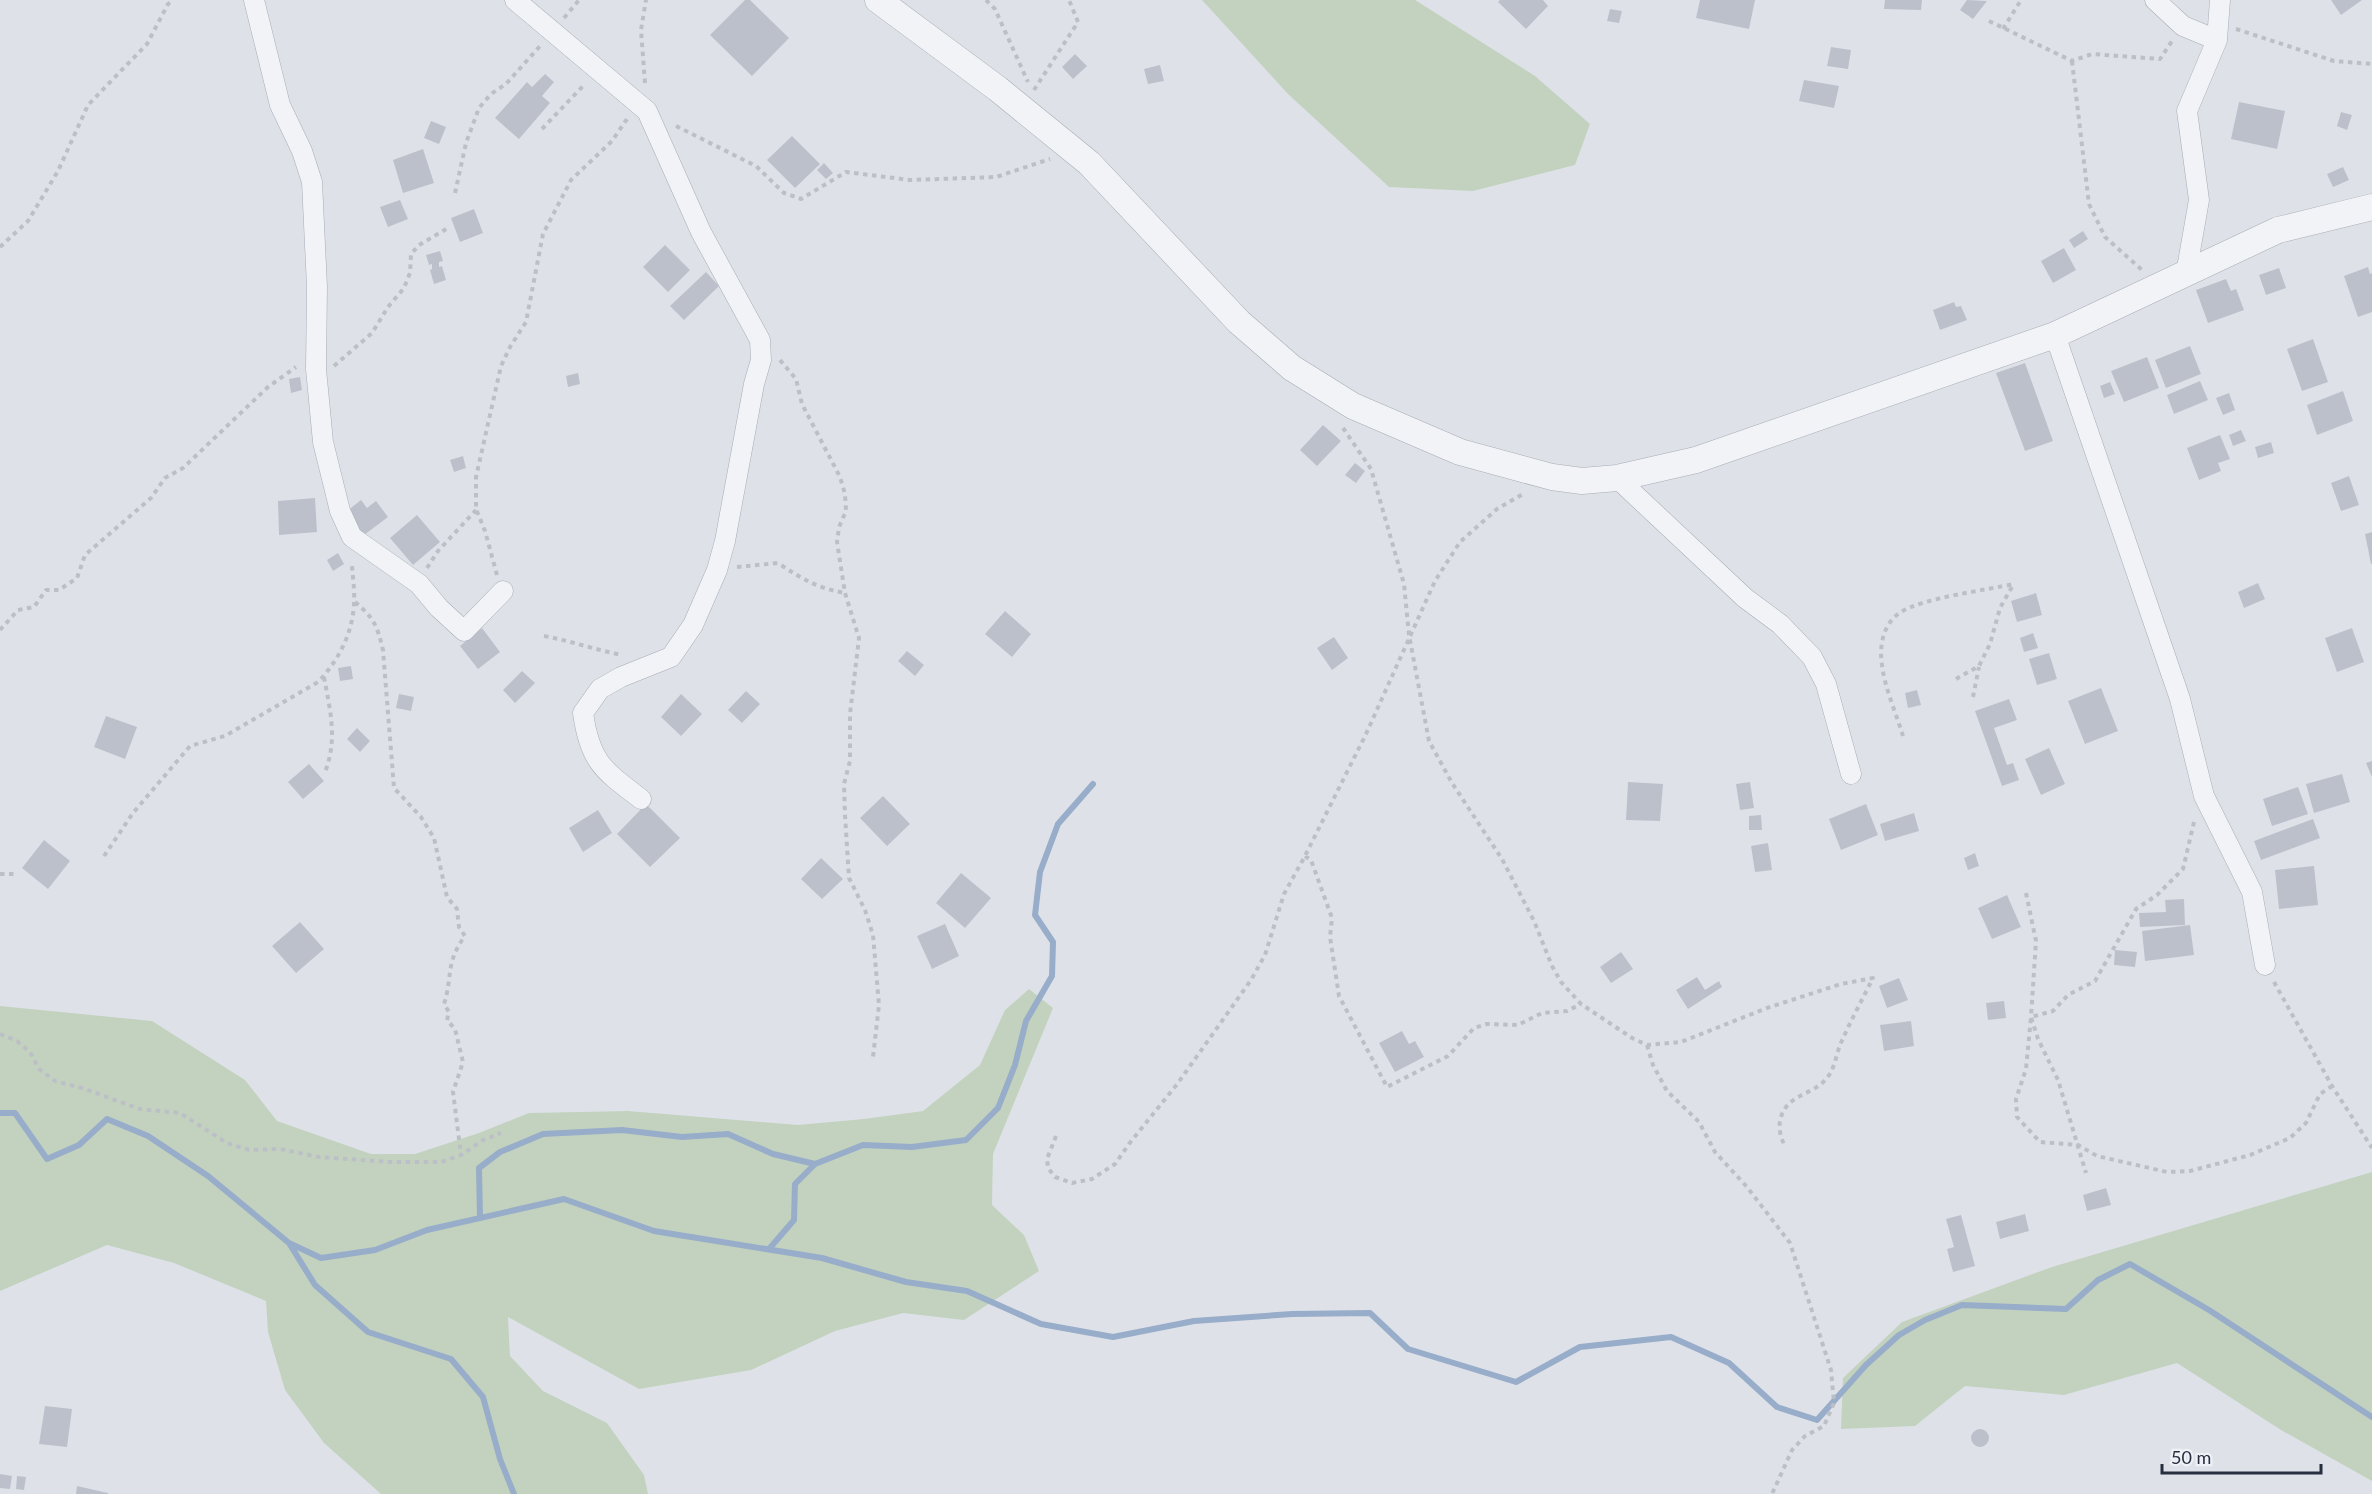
<svg xmlns="http://www.w3.org/2000/svg" width="2372" height="1494" font-family="Lato,sans-serif">
<style>
.green{fill:#c3d2bf}
.lines{fill:none;stroke-linecap:round;stroke-linejoin:round}
.stream{stroke:#98adc9;stroke-width:6}
.building{fill:#bcc0cb}
.minor-casing{stroke:#a7acb5;stroke-width:21}
.tertiary-casing{stroke:#a7acb5;stroke-width:27}
.path{stroke:#bcc0c6;stroke-width:4;stroke-dasharray:4.5 4.5;stroke-linecap:butt}
.minor{stroke:#f1f3f6;stroke-width:20}
.tertiary{stroke:#f1f3f6;stroke-width:26}
</style>
<rect width="100%" height="100%" fill="#dee2e8"/>
<path class="green" d="M1202,0h213l120,76 55,48 -15,41 -102,26 -84,-4 -101,-93z
M1029,989l24,19 -60,146 -1,51 32,30 15,36 -75,49 -61,-7 -68,18 -84,39 -112,19 -131,-72 2,39 33,35 64,32 37,52 4,19h-267l-57,-51 -39,-53 -17,-58 -2,-31 -92,-38 -67,-18 -107,46v-285l152,15 93,59 32,41 94,33h44l64,-21 50,-20 99,-2 170,14 66,-6 59,-8 57,-46 25,-55z
M2372,1172v309l-91,-51 -104,-67 -113,32 -99,-9 -50,40 -74,3 2,-51 59,-56 150,-55z"/>
<g class="lines">
<path class="stream" d="M0,1113h15l32,46 32,-14 28,-26 41,17 60,40 81,67 32,15 54,-8 52,-20 137,-31 90,32 168,27 84,24 61,9 74,33 72,13 81,-16 98,-7 78,-1 38,36 108,33 64,-35 91,-10 58,26 48,44 40,13 49,-55 33,-30 26,-15 37,-15 104,4 32,-29 32,-16 79,46 163,107
M480,1218l-1,-50 21,-16 43,-18 79,-4 60,7 46,-3 45,20 42,10
M289,1243l26,42 53,47 83,27 32,38 17,62 14,35
M769,1249l25,-29 1,-36 20,-20 48,-19 49,2 54,-7 32,-32 17,-43 11,-44 26,-45 1,-34 -18,-27 5,-43 18,-48 35,-40"/>
</g>
<path class="building" d="M745,0h5l39,38 -37,38 -42,-41z
M1500,0h43l5,6 -22,23 -28,-27z
M1700,0h55l-6,29 -53,-11z
M1885,0h37l-1,10 -37,-1z
M1967,0l20,1 -14,18 -13,-9z
M2331,0h31l-21,15z
M1610,9l12,2 -3,12 -12,-2z
M1831,47l20,3 -3,19 -21,-3z
M1075,54l12,12 -14,13 -11,-12z
M1160,65l4,16 -16,3 -4,-15z
M545,74l9,8 -12,14 8,7 -31,36 -24,-21 32,-36 5,5z
M1804,80l35,6 -5,22 -35,-7z
M2239,102l46,9 -8,38 -46,-10z
M2341,112l11,3 -5,15 -10,-4z
M431,121l15,6 -7,17 -15,-6z
M792,136l28,28 -25,24 -28,-28z
M423,149l11,34 -31,10 -10,-33z
M824,163l9,10 -7,6 -9,-9z
M2343,167l6,13 -16,7 -6,-13z
M400,200l8,19 -20,8 -8,-20z
M474,209l9,24 -23,9 -9,-24z
M2083,231l5,8 -14,9 -5,-8z
M665,245l25,25 -22,22 -25,-25z
M2064,248l12,22 -23,13 -12,-22z
M440,251l3,10 -4,1v5l3,-1 4,14 -12,4 -4,-14 2,-1v-5l-3,1 -3,-10z
M2368,267l2,7 2,-1v39l-14,5 -14,-41z
M2279,268l7,20 -20,7 -7,-20z
M706,272l13,14 -35,34 -14,-14z
M2226,279l5,12 5,-2 8,21 -36,13 -12,-33z
M1954,302l2,5 5,-1 6,14 -27,10 -7,-20z
M2313,339l15,43 -26,9 -15,-42z
M2190,346l11,28 -35,14 -11,-28z
M2147,357l12,31 -35,14 -13,-31z
M2025,363l28,78 -28,10 -29,-78z
M578,373l2,11 -12,3 -2,-11z
M300,377l2,13 -11,3 -2,-14z
M2200,381l8,19 -34,14 -7,-19z
M2110,382l5,12 -11,4 -4,-12z
M2343,391l10,30 -36,14 -10,-30z
M2229,393l6,17 -12,5 -7,-17z
M1323,425l18,16 -24,25 -17,-16z
M2241,430l5,11 -13,5 -4,-11z
M2220,435l10,24 -12,4 3,8 -22,9 -12,-32z
M2271,442l3,11 -16,5 -3,-11z
M463,456l3,12 -12,4 -4,-12z
M1355,463l10,8 -9,12 -11,-8z
M2349,476l10,29 -18,6 -10,-28z
M315,498l2,34 -38,3 -1,-34z
M361,500l6,8 9,-7 12,16 -24,18 -17,-24z
M417,515l23,27 -27,23 -23,-27z
M2372,532v32h-1l-6,-30z
M338,553l6,11 -11,7 -6,-11z
M2258,583l7,16 -21,9 -6,-16z
M2036,593l6,22 -25,7 -6,-21z
M1005,611l26,23 -19,23 -27,-23z
M482,628l18,24 -22,17 -18,-23z
M2352,628l12,34 -27,10 -12,-34z
M2033,633l5,15 -14,4 -4,-14z
M1334,637l14,21 -16,12 -15,-22z
M907,651l17,14 -9,11 -17,-15z
M2049,653l8,26 -20,6 -8,-26z
M351,666l2,13 -13,2 -2,-13z
M522,671l13,12 -20,20 -12,-13z
M2101,688l17,43 -33,13 -17,-43z
M1917,690l4,15 -13,3 -3,-15z
M746,691l14,13 -18,19 -14,-13z
M399,694l15,3 -3,14 -15,-3z
M681,694l21,20 -21,22 -20,-19z
M2009,699l8,21 -23,8 13,37 6,-2 6,17 -17,6 -27,-75z
M106,716l31,11 -12,32 -31,-12z
M357,728l13,13 -10,11 -13,-13z
M2049,748l16,36 -24,11 -16,-36z
M2372,761v16l-6,-14z
M309,764l15,17 -21,18 -15,-17z
M2342,774l8,28 -36,11 -8,-29z
M1628,782l35,2 -3,37 -34,-1z
M1750,782l4,26 -14,2 -4,-26z
M2298,787l10,27 -36,12 -9,-27z
M883,796l27,28 -23,22 -27,-28z
M646,804l34,34 -30,29 -33,-33z
M1866,804l12,31 -37,15 -12,-31z
M598,810l14,23 -29,19 -14,-24z
M1914,813l5,18 -34,10 -5,-17z
M1761,815l1,15h-13v-14z
M2313,819l7,19 -59,22 -7,-19z
M44,840l26,21 -22,28 -26,-21z
M1768,843l4,27 -17,2 -4,-26z
M1975,853l4,13 -11,4 -4,-12z
M821,858l22,21 -21,20 -21,-20z
M2314,866l4,39 -39,4 -4,-39z
M961,873l30,25 -26,30 -29,-25z
M2007,895l14,32 -29,12 -14,-31z
M2184,899l1,26 -45,2 -1,-14 27,-1 -1,-12z
M300,922l24,27 -28,24 -24,-27z
M945,924l14,32 -27,13 -15,-33z
M2190,925l4,30 -49,6 -3,-30z
M2115,950l22,2 -2,15 -21,-2z
M1621,952l12,17 -22,14 -11,-16z
M1697,977l8,13 14,-9 3,6 -34,22 -12,-19z
M1899,978l9,22 -21,8 -8,-22z
M2004,1001l2,17 -18,2 -2,-17z
M1911,1021l3,25 -30,5 -4,-26z
M1402,1031l7,13 6,-3 9,16 -29,15 -16,-29z
M2106,1188l5,17 -24,6 -4,-16z
M2025,1214l4,17 -29,8 -4,-17z
M1961,1215l14,51 -22,6 -6,-23 7,-2 -8,-28z
M45,1406l27,3 -5,38 -28,-3z
M1971 1438a9 9 0 1 1 18 0a9 9 0 1 1-18 0Z
M0,1474l12,2 -2,13 -10,-1z
M17,1476l9,1 -2,13 -8,-1z
M77,1486l31,7v1h-32z"/>
<g class="lines">
<defs>
<path id="minor" d="M254,0l26,105 22,46 10,31 5,105 -1,82 7,73 17,69 12,26 67,47 20,24 25,23 39,-40
M515,0l132,111 54,121 59,108 1,20 -7,24 -29,157 -8,29 -24,55 -22,32 -50,20 -21,12 -17,24c7,49 20,57 58,86
M2155,0l28,26 34,14
M2186,274l13,-74 -12,-89 30,-71 3,-40
M2055,335l125,364 24,97 48,96 13,73
M1617,478l128,120 35,26 32,33 14,27 25,90"/>
<path id="tertiary" d="M878,0l120,89 91,74 150,159 53,46 61,38 107,46 92,25 30,4 35,-3 79,-18 359,-125 223,-105 94,-23"/>
</defs>
<use href="#minor" class="minor-casing"/>
<use href="#tertiary" class="tertiary-casing"/>
<path class="path" d="M986,0l9,9 33,73
M564,18l15,-18
M1989,21l83,40 20,-7 68,5 12,-18
M2003,29l18,-29
M2236,29l98,32 38,3
M2072,61l17,143 16,33 37,33
M645,83l-4,-53 5,-30
M1034,90l44,-68 -9,-22
M676,126l80,40 28,27 17,6 45,-27 64,8 86,-3 54,-18
M542,129l43,-45
M455,193l11,-50 13,-35 12,-14 15,-10 34,-38
M0,247l28,-26 30,-50 30,-66 59,-61 21,-40 5,-4
M780,360l16,19 6,25 38,73 5,17 1,17 -7,16 -2,15 8,51 14,45 -9,76v47l-6,23 1,31 4,63 16,32 8,25 6,70 -6,52
M334,366l38,-33 16,-26 16,-19 6,-15 1,-19 8,-9 29,-17
M1343,428l28,41 33,115 5,51 20,106 23,42 50,76 32,62 18,45 9,16 20,22 51,34 15,7 34,-3 86,-34 74,-24 32,-6c-11,22 -23,44 -33,67 -4,11 -6,26 -14,34 -13,16 -38,15 -45,38 -3,9 -1,19 3,27
M737,567l41,-4c24,16 39,25 67,30
M427,568l11,-17 38,-41
M497,575l-12,-44 -9,-22v-32l25,-111 9,-19 16,-25 17,-88 28,-54 41,-39 15,-22
M355,602c19,16 22,23 28,48l11,138 27,29 13,21 13,59 10,12 2,18 6,9c-20,27 -12,40 -21,68l5,8 -2,8 8,9 8,33 -10,30 8,63
M0,630l18,-20 16,-3 12,-17h13l18,-12 8,-23 66,-57 14,-20 18,-10 85,-81 28,-20
M544,636c27,5 52,14 78,19
M324,677c6,33 14,62 1,95
M1956,679l23,-13 11,-22 10,-36 13,-23
M1973,697l6,-30
M1903,736c-7,-23 -18,-47 -21,-71 -3,-19 1,-42 19,-53 22,-14 85,-22 113,-28
M2194,822l-11,47 -26,26 -21,14 -41,72 -27,14 -15,16 -22,6 -5,52 -10,30 1,18 23,25 38,3 19,11 70,16 23,-1 60,-16 40,-17 16,-15 14,-29 12,-8
M104,856l29,-43 57,-67 35,-10 93,-54c21,-22 36,-51 36,-82 1,-12 -2,-25 -2,-38
M1305,856l6,4 21,58 -2,19 9,59 48,91 61,-31 26,-28 13,-4 31,1 24,-12 25,-2 14,-7
M0,874h16
M2026,893l10,48 -5,76 7,22 20,41 28,93
M2274,982l58,104 40,62
M0,1034l17,7 13,11 9,17 16,12 27,7 58,21 40,4 47,30 22,7 31,-1 39,8 71,5h51l20,-7 22,-15 18,-7
M1647,1045l6,20 14,26 32,31 16,30 32,35 43,56 41,127 3,33 -10,23 -19,10 -13,14 -20,44
M1056,1136l-9,23 1,9 7,9 17,6 20,-4 23,-15 14,-20 49,-61 73,-103 14,-25 19,-61 21,-38 61,-122 69,-153 25,-39 37,-33 26,-15"/>
<use href="#minor" class="minor"/>
<use href="#tertiary" class="tertiary"/>
</g>
<path d="M2162 1464v9h159v-9" fill="none" stroke="#272e3f" stroke-width="3"/>
<text x="2171" y="1464" font-size="18" fill="#272e3f" stroke="#eef1f6" stroke-width="4.5" paint-order="stroke">50 m</text>
</svg>
